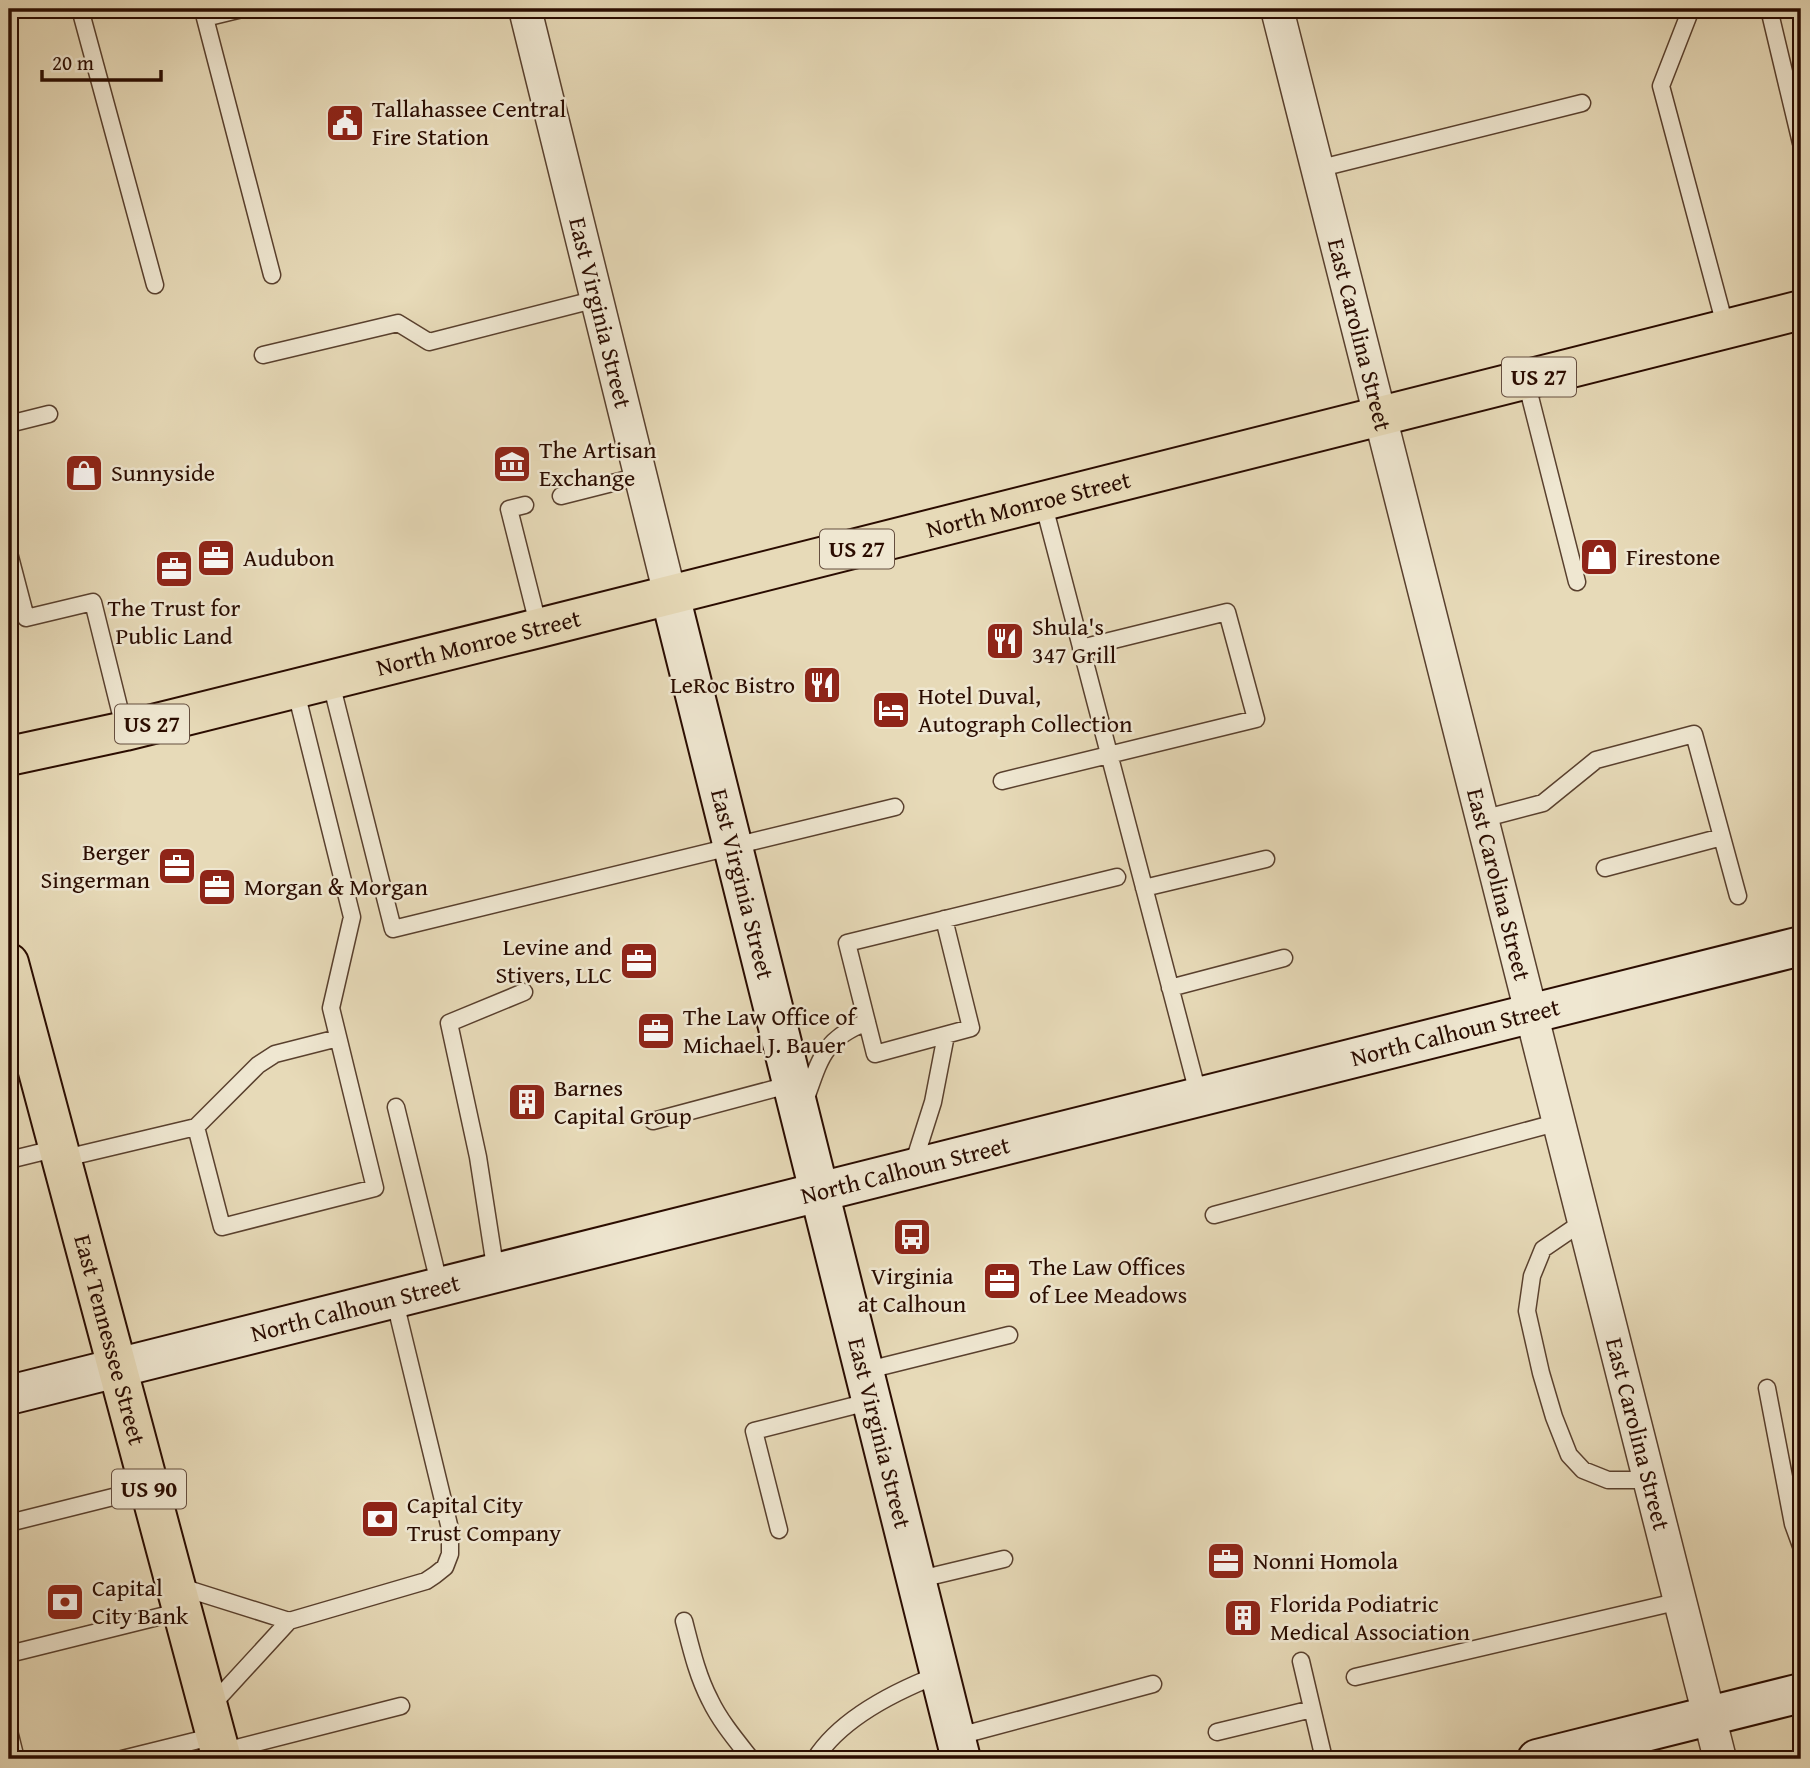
<svg xmlns="http://www.w3.org/2000/svg" width="1810" height="1768" font-family="'Gentium Book Plus',serif">
<style>
.lines{fill:none;stroke-linecap:round;stroke-linejoin:round}
.lane-casing{stroke:#59402e;stroke-width:19}
.street-casing{stroke:#59402e;stroke-width:35}
.secondary-casing{stroke:#2a0c00;stroke-width:42}
.primary-casing{stroke:#2a0c00;stroke-width:42}
.lane{stroke:#efe7d1;stroke-width:16}
.street{stroke:#efe7d1;stroke-width:32}
.secondary{stroke:#efe7d1;stroke-width:38}
.primary{stroke:#e7dab8;stroke-width:38}
.labels{text-anchor:middle;stroke-width:5;stroke-linejoin:round;paint-order:stroke}
.shield{fill:#efe7d1;stroke:#654e3f;stroke-width:2}
.shield-label{font-size:23px;font-weight:bold;fill:#2a0c00}
.poi-label{font-size:24px;fill:#2a0c00;stroke:#efe7d1;text-anchor:start}
.street-label{font-size:24px;fill:#2a0c00;stroke:#efe7d1}
</style>
<rect width="100%" height="100%" fill="#e7dab8"/>
<filter id="stains"><feTurbulence type="fractalNoise" baseFrequency=".00286" numOctaves="4"/><feColorMatrix values="0 0 0 0 .2 0 0 0 0 .09 0 0 0 0 .02 0 0 0 .5 -.17"/></filter>
<radialGradient id="worn" r=".72"><stop offset=".6" stop-color="#630" stop-opacity="0"/><stop offset="1" stop-color="#630" stop-opacity=".3"/></radialGradient>
<g class="lines">
<defs>
<path id="lane" d="M80,9l75,276
M242,9l-37,9 67,257
M1691,9l-30,77 65,243
M1769,9l32,134
M1317,169l265,-66
M263,355l135,-32 31,19 168,-43
M1526,381l51,201
M9,424l40,-10
M561,496l79,-20
M1043,502l156,595
M525,505l-16,4 30,119
M9,553l17,65 67,-16 32,129
M330,679l63,250 502,-122
M1002,781l254,-62 -29,-107 -146,36
M1482,819l61,-16 53,-43 98,-26 44,162
M1605,868l117,-31
M1144,888l122,-29
M944,919l27,109 -96,26 -28,-111 270,-66
M1170,988l114,-30
M805,1101c15,-42 18,-62 62,-79
M396,1107l44,180
M653,1121l139,-37
M196,1127l26,100 153,-39 -44,-180 21,-91 -57,-229
M61,1159l135,-32 62,-62 17,-11 63,-16
M9,1160l49,-12
M912,1168l21,-66 13,-67
M1214,1215l345,-93
M1584,1221l-41,28 -11,27 -5,35 14,62 13,44 15,38 14,15 25,10h41
M496,1273l-18,-116 -29,-134 75,-31
M864,1371l145,-36
M1767,1388l26,136 8,22
M9,1523l140,-35
M779,1530l-25,-99 118,-30
M916,1580l88,-21
M178,1586l111,35
M684,1621c7,27 13,54 26,79 10,21 26,40 41,59
M9,1654l173,-43
M1301,1661l23,98
M1355,1677l325,-76
M210,1707l79,-86 137,-40 9,-6 10,-8 5,-13v-25l-56,-231
M9,1731l7,28
M1217,1732l95,-23
M955,1737l198,-53
M221,1752l180,-46
M122,1759l93,-23
M815,1759c26,-41 81,-68 125,-85"/>
<g id="street">
<path id="s1" d="M525,9l145,586"/>
<path id="s2" d="M1277,9l443,1750"/>
</g>
<g id="secondary">
<path id="s3" d="M670,595l291,1164"/>
<path id="s4" d="M9,1395l1792,-449"/>
<path d="M1537,1759l264,-66"/>
</g>
<g id="primary">
<path id="s5" d="M9,756l116,-25 414,-103 1262,-318"/>
<path id="s6" d="M9,963l213,796"/>
</g>
</defs>
<use href="#lane" class="lane-casing"/>
<use href="#street" class="street-casing"/>
<use href="#secondary" class="secondary-casing"/>
<use href="#primary" class="primary-casing"/>
<use href="#lane" class="lane"/>
<use href="#street" class="street"/>
<use href="#secondary" class="secondary"/>
<use href="#primary" class="primary"/>
</g>
<defs>
<symbol id="civic-square" viewBox="-11 -11 22 22"><rect x="-9" y="-9" width="18" height="18" rx="4" fill="#8f2418" stroke="#efe7d1"/><path d="M-.6-6.5H3V-4.5H.6V-3L4-1V1h2V6H-6V1h2V-1L-.6-3ZM-1.2 2.5V6h2.4V2.5Z" fill="#fff"/></symbol>
<symbol id="museum-square" viewBox="-11 -11 22 22"><rect x="-9" y="-9" width="18" height="18" rx="4" fill="#8f2418" stroke="#efe7d1"/><path d="M0-6L6-3V-2H-6V-3ZM-5-1h2V3h-2ZM-1-1h2V3h-2ZM3-1h2V3H3ZM-6 4H6V6H-6Z" fill="#fff"/></symbol>
<symbol id="shop-square" viewBox="-11 -11 22 22"><rect x="-9" y="-9" width="18" height="18" rx="4" fill="#8f2418" stroke="#efe7d1"/><path d="M-5-2.5h2.3a2.7 3.5 0 0 1 5.4 0H5L5.5 6h-11ZM-1.5-2.5h3a1.5 2.3 0 0 0-3 0Z" fill="#fff"/></symbol>
<symbol id="office-square" viewBox="-11 -11 22 22"><rect x="-9" y="-9" width="18" height="18" rx="4" fill="#8f2418" stroke="#efe7d1"/><path d="M-6-3h4V-5.5h4V-3h4V5H-6ZM-1-4.5V-3h2v-1.5ZM-6 0V1H6V0Z" fill="#fff"/></symbol>
<symbol id="restaurant-square" viewBox="-11 -11 22 22"><rect x="-9" y="-9" width="18" height="18" rx="4" fill="#8f2418" stroke="#efe7d1"/><path d="M-5-6h1v4h1v-4h1v4h1v-4h1v5L-1.5 .5V6h-2V.5L-5-1ZM5-6V6H3V1.5H1.5Q1.5-4 5-6Z" fill="#fff"/></symbol>
<symbol id="hotel-square" viewBox="-11 -11 22 22"><rect x="-9" y="-9" width="18" height="18" rx="4" fill="#8f2418" stroke="#efe7d1"/><path d="M-6-4.5h1.5V1H6V5H4.5V3h-9V5H-6ZM-4 0a1.8 1.8 0 1 1 3.6 0ZM.5 0V-2.5h3Q6-2.5 6 0Z" fill="#fff"/></symbol>
<symbol id="building-square" viewBox="-11 -11 22 22"><rect x="-9" y="-9" width="18" height="18" rx="4" fill="#8f2418" stroke="#efe7d1"/><path d="M-4-6H4V6H1V3H-1V6H-4ZM-2.5-4.3h1.7v1.8h-1.7ZM.8-4.3h1.7v1.8H.8ZM-2.5-1h1.7V.8h-1.7ZM.8-1h1.7V.8H.8Z" fill="#fff"/></symbol>
<symbol id="bus-square" viewBox="-11 -11 22 22"><rect x="-9" y="-9" width="18" height="18" rx="4" fill="#8f2418" stroke="#efe7d1"/><path d="M-5-6H5V4H4V6H2V4H-2V6H-4V4H-5ZM-3.5-4V0h7V-4ZM-3.5 1.2v1.5H-2V1.2ZM2 1.2v1.5H3.5V1.2Z" fill="#fff"/></symbol>
<symbol id="bank-square" viewBox="-11 -11 22 22"><rect x="-9" y="-9" width="18" height="18" rx="4" fill="#8f2418" stroke="#efe7d1"/><path d="M-6-4H6V4H-6ZM0-2.3a2.3 2.3 0 1 0 0 4.6a2.3 2.3 0 1 0 0-4.6Z" fill="#fff"/></symbol>
</defs>
<g fill-rule="evenodd">
<use href="#civic-square" x="323" y="101" width="44" height="44"/>
<use href="#museum-square" x="490" y="442" width="44" height="44"/>
<use href="#shop-square" x="62" y="451" width="44" height="44"/>
<use href="#shop-square" x="1577" y="535" width="44" height="44"/>
<use href="#office-square" x="194" y="536" width="44" height="44"/>
<use href="#office-square" x="152" y="547" width="44" height="44"/>
<use href="#restaurant-square" x="983" y="619" width="44" height="44"/>
<use href="#restaurant-square" x="800" y="663" width="44" height="44"/>
<use href="#hotel-square" x="869" y="688" width="44" height="44"/>
<use href="#office-square" x="155" y="844" width="44" height="44"/>
<use href="#office-square" x="195" y="865" width="44" height="44"/>
<use href="#office-square" x="617" y="939" width="44" height="44"/>
<use href="#office-square" x="634" y="1009" width="44" height="44"/>
<use href="#building-square" x="505" y="1080" width="44" height="44"/>
<use href="#bus-square" x="890" y="1215" width="44" height="44"/>
<use href="#office-square" x="980" y="1259" width="44" height="44"/>
<use href="#bank-square" x="358" y="1497" width="44" height="44"/>
<use href="#office-square" x="1204" y="1539" width="44" height="44"/>
<use href="#bank-square" x="43" y="1580" width="44" height="44"/>
<use href="#building-square" x="1221" y="1596" width="44" height="44"/>
</g>
<g class="labels">
<g class="shield">
<rect x="1502" y="357.5" width="74" height="39" rx="5"/>
<rect x="820" y="529.5" width="74" height="39" rx="5"/>
<rect x="115" y="704.5" width="74" height="39" rx="5"/>
<rect x="112" y="1469.5" width="74" height="39" rx="5"/>
</g>
<g class="shield-label">
<text x="1539" y="385">US 27</text>
<text x="857" y="557">US 27</text>
<text x="152" y="732">US 27</text>
<text x="149" y="1497">US 90</text>
</g>
<g class="poi-label">
<text x="372" y="117">Tallahassee Central<tspan x="372" dy="28">Fire Station</tspan></text>
<text x="539" y="458">The Artisan<tspan x="539" dy="28">Exchange</tspan></text>
<text x="111" y="481">Sunnyside</text>
<text x="1626" y="565">Firestone</text>
<text x="243" y="566">Audubon</text>
<text x="174" y="616" text-anchor="middle">The Trust for<tspan x="174" dy="28">Public Land</tspan></text>
<text x="1032" y="635">Shula's<tspan x="1032" dy="28">347 Grill</tspan></text>
<text x="795" y="693" text-anchor="end">LeRoc Bistro</text>
<text x="918" y="704">Hotel Duval,<tspan x="918" dy="28">Autograph Collection</tspan></text>
<text x="150" y="860" text-anchor="end">Berger<tspan x="150" dy="28">Singerman</tspan></text>
<text x="244" y="895">Morgan &amp; Morgan</text>
<text x="612" y="955" text-anchor="end">Levine and<tspan x="612" dy="28">Stivers, LLC</tspan></text>
<text x="683" y="1025">The Law Office of<tspan x="683" dy="28">Michael J. Bauer</tspan></text>
<text x="554" y="1096">Barnes<tspan x="554" dy="28">Capital Group</tspan></text>
<text x="1029" y="1275">The Law Offices<tspan x="1029" dy="28">of Lee Meadows</tspan></text>
<text x="912" y="1284" text-anchor="middle">Virginia<tspan x="912" dy="28">at Calhoun</tspan></text>
<text x="407" y="1513">Capital City<tspan x="407" dy="28">Trust Company</tspan></text>
<text x="1253" y="1569">Nonni Homola</text>
<text x="92" y="1596">Capital<tspan x="92" dy="28">City Bank</tspan></text>
<text x="1270" y="1612">Florida Podiatric<tspan x="1270" dy="28">Medical Association</tspan></text>
</g>
<g class="street-label">
<text dy="8" stroke="none"><textPath href="#s1" startOffset="313">East Virginia Street</textPath></text>
<text dy="8" stroke="none"><textPath href="#s2" startOffset="336">East Carolina Street</textPath></text>
<text dy="8" stroke="none"><textPath href="#s5" startOffset="1050">North Monroe Street</textPath></text>
<text dy="8" stroke="none"><textPath href="#s5" startOffset="483">North Monroe Street</textPath></text>
<text dy="8" stroke="none"><textPath href="#s3" startOffset="298">East Virginia Street</textPath></text>
<text dy="8" stroke="none"><textPath href="#s2" startOffset="903">East Carolina Street</textPath></text>
<text dy="8" stroke="none"><textPath href="#s4" startOffset="1491">North Calhoun Street</textPath></text>
<text dy="8" stroke="none"><textPath href="#s4" startOffset="924">North Calhoun Street</textPath></text>
<text dy="8" stroke="none"><textPath href="#s4" startOffset="357">North Calhoun Street</textPath></text>
<text dy="8" stroke="none"><textPath href="#s6" startOffset="390">East Tennessee Street</textPath></text>
<text dy="8" stroke="none"><textPath href="#s3" startOffset="864">East Virginia Street</textPath></text>
<text dy="8" stroke="none"><textPath href="#s2" startOffset="1470">East Carolina Street</textPath></text>
</g>
</g>
<rect width="1810" height="1768" fill="none" stroke="#e7dab8" stroke-width="35"/>
<rect x="10" y="10" width="1789" height="1747" fill="none" stroke="#2a0c00" stroke-width="3.5"/>
<rect x="18" y="18" width="1775" height="1733" fill="none" stroke="#2a0c00" stroke-width="2"/>
<path d="M42 70v10h119v-10" fill="none" stroke="#2a0c00" stroke-width="3.5"/>
<text x="52" y="70" font-size="21" fill="#2a0c00" stroke="#efe7d1" stroke-width="5" paint-order="stroke">20 m</text>
<rect width="100%" height="100%" filter="url(#stains)"/>
<rect width="100%" height="100%" fill="url(#worn)"/>
</svg>
